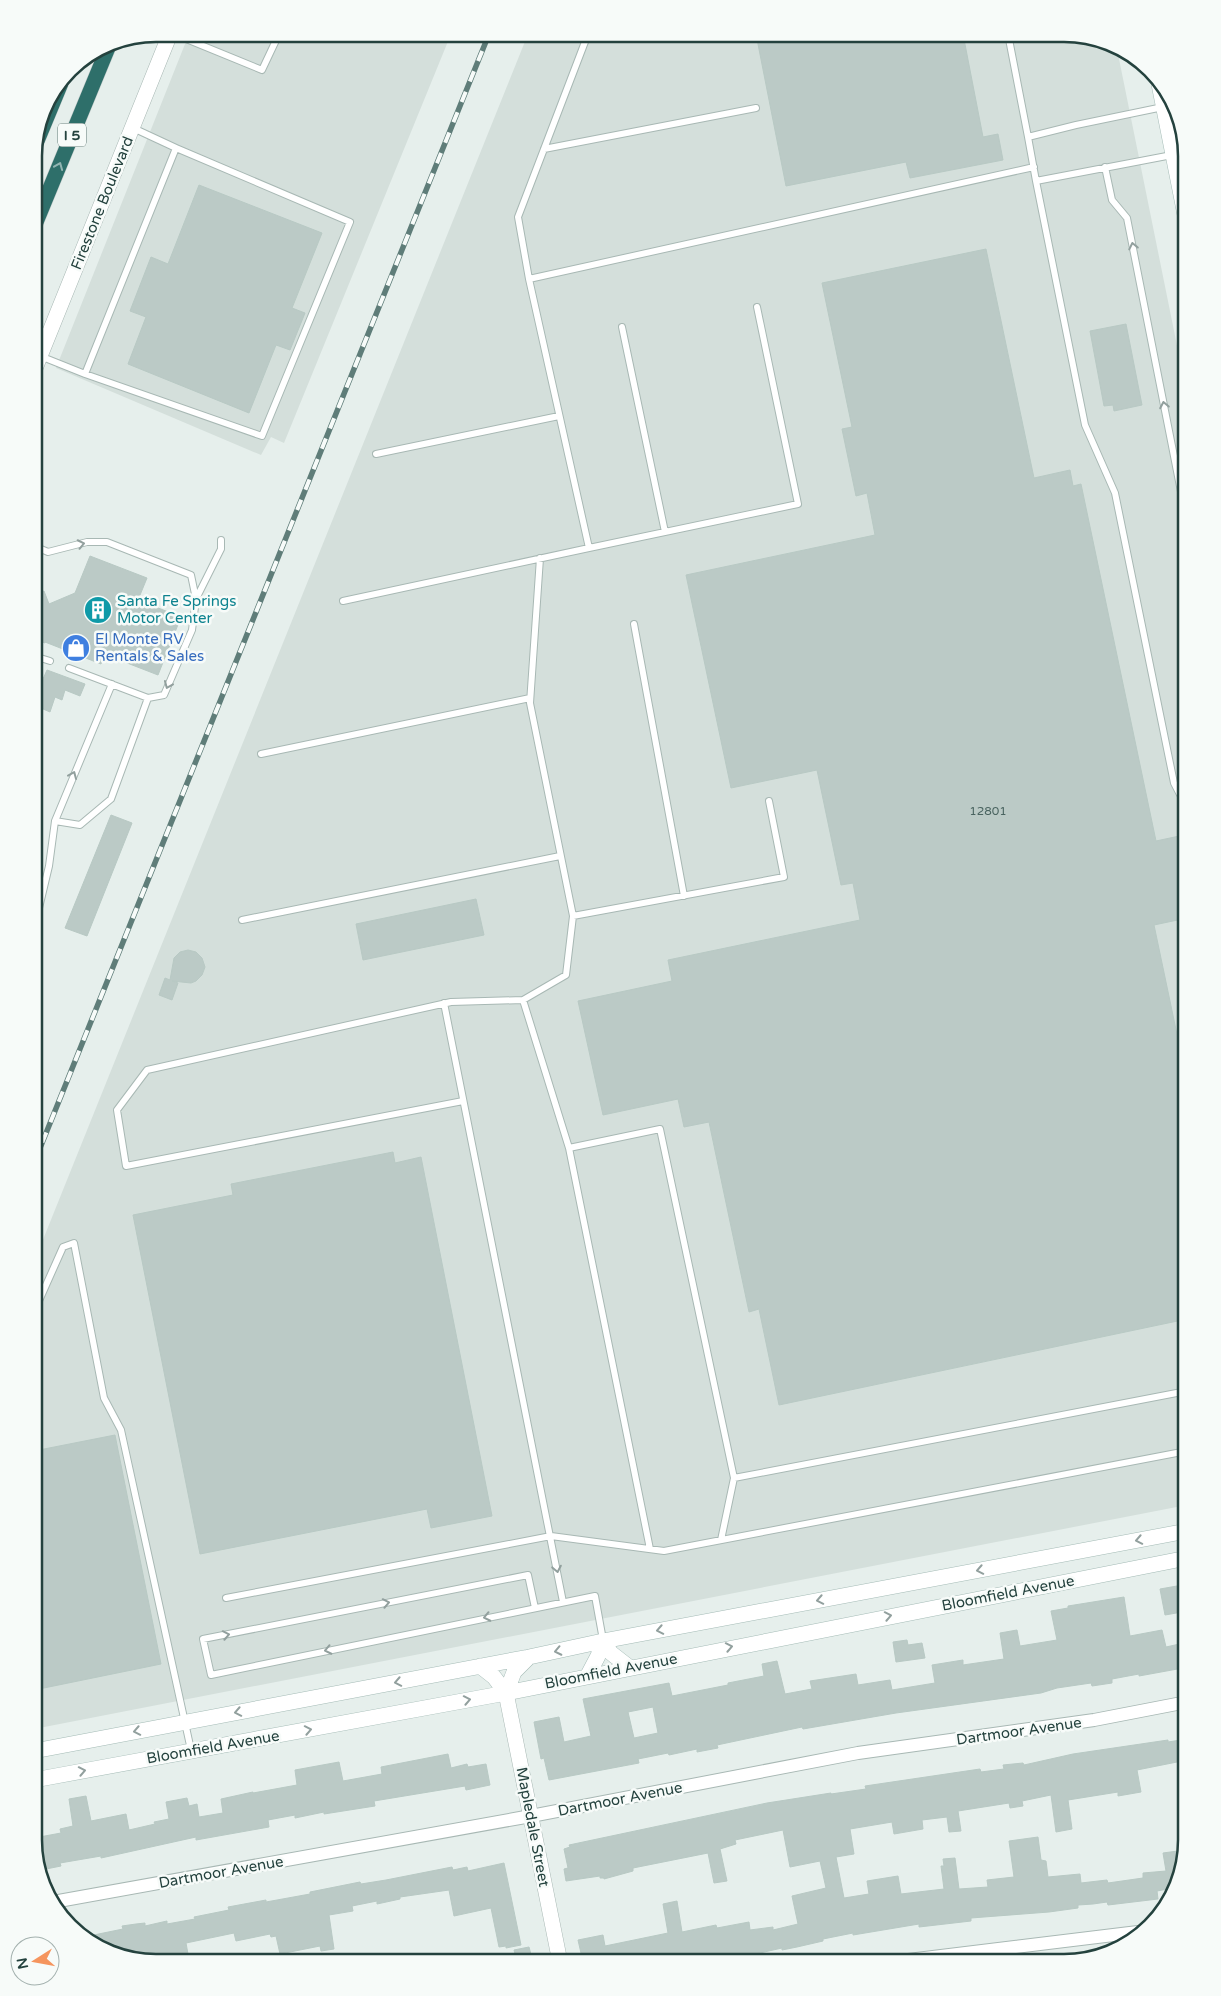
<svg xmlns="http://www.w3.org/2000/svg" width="1221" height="1996" font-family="'Varela Round',sans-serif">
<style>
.built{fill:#d4dfdb}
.building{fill:#bbcac6;stroke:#b8c9c4;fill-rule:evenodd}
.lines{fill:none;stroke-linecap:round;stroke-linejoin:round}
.service-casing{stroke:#a8b8b4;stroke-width:8}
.minor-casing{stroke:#a8b8b4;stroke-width:14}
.tertiary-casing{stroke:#a8b8b4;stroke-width:16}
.secondary-casing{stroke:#a4bbb6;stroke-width:16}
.motorway-casing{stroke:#c2cac9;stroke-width:16}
.service{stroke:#fff;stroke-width:6}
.minor{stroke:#fff;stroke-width:12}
.tertiary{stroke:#fff;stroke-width:15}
.secondary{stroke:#fff;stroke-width:15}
.motorway{stroke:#2e6f6a;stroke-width:15}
.rail-casing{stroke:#5f7d79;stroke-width:5.5}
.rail{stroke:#f7fbf9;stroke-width:4;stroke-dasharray:11;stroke-linecap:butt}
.oneway{stroke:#92b5b2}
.oneway2{stroke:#92a09e}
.labels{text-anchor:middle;stroke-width:5;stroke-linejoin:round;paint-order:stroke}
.number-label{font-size:12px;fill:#4a6460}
.shield{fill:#f7fbf9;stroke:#637a76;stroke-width:1}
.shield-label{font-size:14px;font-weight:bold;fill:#24423e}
.street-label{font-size:15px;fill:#24423e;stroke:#f7fbf9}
.culture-label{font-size:15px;fill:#0d838f;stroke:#f7fbf9;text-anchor:start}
.shop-label{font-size:15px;fill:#366cbe;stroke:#f7fbf9;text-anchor:start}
.rim{fill:none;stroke:#24423e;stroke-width:2.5}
</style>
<rect width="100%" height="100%" fill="#e6efec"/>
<path class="built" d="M189,34h262l-167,409 -13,-6 -10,18 -205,-87z
M528,34h545l44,15 70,346v1110l-1153,224v-467z"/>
<path class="building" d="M756,34h207l20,103 15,-3 5,26 -93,18 -4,-16 -120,24z
M199,185l123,48 -30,75 13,5 -15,37 -14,-5 -27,68 -121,-49 18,-47 -16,-6 21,-54 17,7z
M986,249l48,229 36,-8 3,16 8,-2 75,357 28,-6 3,16v67l-33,7 33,157v237l-408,86 -20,-96 -10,3 -40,-190 -25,5 -6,-28 -75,16 -25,-114 94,-20 -4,-21 192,-40 -7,-37 -12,2 -24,-115 -86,18 -45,-213 189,-40 -8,-42 -11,3 -14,-67 10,-2 -30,-144z
M1126,324l16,81 -28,6 -1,-6 -9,1 -14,-75z
M90,556l57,22 -9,22 43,17 -23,58 -54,-21 -3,10 -56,-22v1l-11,-4v-44l10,-4 5,13 26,-11z
M47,670l38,14 -5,12 -15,-6 -3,10 -7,-3 -5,15 -16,-7v-30l9,4z
M111,815l21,8 -45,113 -22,-8z
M476,899l8,36 -121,25 -7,-36z
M188,950l8,2 6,6 3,9 -3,8 -6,6 -5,2 -19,-2 6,2 -6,17 -13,-5 6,-17 5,2 4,-22 6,-6z
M393,1152l2,11 26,-6 71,359 -61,12 -4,-19 -227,45 -67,-339 100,-20 -2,-11z
M115,1435l46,229 -127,26v-239z
M1177,1586l5,26 -17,3 -5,-26z
M1124,1597l6,39 32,-6 4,17 18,-4 3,21 -5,1 1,3 -44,8v-2l-27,5v4l-20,3 -1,-3 -34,5 -16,5 -145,20 -93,16 -1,-2 -85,18 1,3 -21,4v-3l-28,6 -1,-2 -30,6 1,4 -90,17 -5,-22 -3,1 -7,-37 25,-5 5,25 27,-6 -8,-37 86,-16 3,13 56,-11v-2l36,-7 -2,-12 15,-3 8,33 27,-5 -2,-8 46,-7 2,11 32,-5 2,10 43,-7 -3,-18 31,-5v5l41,-6 -4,-26 17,-3 3,16 37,-6 -6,-29 17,-3v-2zM653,1707l5,26 -24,5 -6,-26z
M907,1640l1,5 14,-2 3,15 -29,4 -3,-20z
M1187,1739v21l-50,10 4,22 -23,4v-4l-50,8 4,29 -16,3 -5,-37 -29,6 1,5 -13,2 -1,-5 -51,8 3,20 -12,1 -2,-15 -25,3 1,9 -29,5 -2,-12 -42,7 4,25 -18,3 8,41 25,-4 -2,-13 31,-5 3,18 43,-5 -3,-23h3l-1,-7 12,-1 4,31 29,-2 -1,-7 27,-3 -5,-36 29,-4 3,23 5,1 2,16 32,-3 1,9 26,-3 1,3 35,-5v-5l23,-2 -3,-18 22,-3 -15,52 -2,-13 -11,2 1,8 -50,6 -1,-3 -14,2 -15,1v3l-29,4 -78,6v3l-52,6v-3l-66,11v-2l-30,6v2l-26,6 -15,3v-2l-62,14h-137l-5,-22 25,-5 2,11 63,-13 -5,-29 14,-3 5,31 34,-7 1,3 32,-6 1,8 23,-3v3l25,-6 -6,-28 34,-8 -6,-27 -30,6 -7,-37 -48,10 1,4 -16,5 7,32 -13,2 -6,-30 -75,15v3l-29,8v-1h-4v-2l-34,5 -2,-12 4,-1 -4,-19 6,-2 -1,-2 198,-42 64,-10v1l35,-5 -1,-3 115,-17 1,3 23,-3 -1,-4 20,-2 1,2 49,-11 95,-14v2z
M448,1754l3,14 16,-4 1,3 18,-3 4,21 -24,5 -1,-4 -91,15 1,5 -51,8v-2l-29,6v-3l-27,5 1,7 -73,13v-3l-95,21v-2l-41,7 1,3 -20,4 -7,-32 27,-5 -1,-4 13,-3 -4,-27 17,-3 5,25 35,-7 3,16 26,-6 -1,-2 15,-3 -3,-17 21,-4 2,8 8,-2 2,13 24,-4 -2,-14 32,-7v1l44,-8 -2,-15 44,-8 4,19 39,-7 -1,-7z
M504,1863l17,82 -15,3v-2l-7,1 -8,-39 -37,8 -5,-26 -49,7v2l-23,5v-3l-25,5 1,5 -24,4 5,34 -13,2 -1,-5 -40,8 -4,-18 -5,1 -1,-3 -34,7 -2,-8 -48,10 2,11 -31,6v-3l-14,3 -55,-18 -4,-5 39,-8 -1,-3 14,-2 9,-1v3l22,-5v3l28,-5 -1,-2 35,-7 -1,-3 38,-7v2l44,-8v-2l50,-10 1,2 25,-4 66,-13 1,3 14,-3 1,4z
M529,1947l4,15h-16l-3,-12z"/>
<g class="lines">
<defs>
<path id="service" d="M174,34l88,36 17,-36
M1008,34l20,103
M1163,107l-87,18 -48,12 8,44 136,-26
M544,149l212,-41
M1105,167l7,33 15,18 60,304
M1036,181l49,244 30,68 59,290 13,25
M529,279l-11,-62 70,-183
M757,307l41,197 -209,44 -60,-269 505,-112
M622,327l43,205
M40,356l45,18 91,-226 -43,-20
M85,374l177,62 88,-214 -174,-74
M376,454l183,-38
M34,546l14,6 39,-10h20l84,33 5,24 -4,31 -28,65 -16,3 -79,-30
M196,599l25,-50v-9
M343,601l246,-53
M634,624l50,272
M34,656l16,5
M261,754l269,-56
M55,821l25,4 31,-26 37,-101
M573,916l211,-39 -15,-76
M242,920l318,-64
M34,929l15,-63 6,-45 57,-137
M523,1000l46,148 81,401
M444,1003l119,599
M463,1101l-337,65 -9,-56 30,-40 304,-68 72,-2 43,-25 7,-59 -43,-213 10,-145
M569,1148l91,-19 74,349 -13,62
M34,1312l29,-65 11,-4 30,155 17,32 70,320
M734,1478l453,-87
M226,1598l325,-62 113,15 523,-100
M535,1608l-7,-33 -325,64 8,36 384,-79 8,44"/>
<path id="minor" d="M53,1902l478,-86 327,-63 236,-33 93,-18
M892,1962l246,-30"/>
<path id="tertiary" d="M34,371l136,-337
M506,1693l54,269"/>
<path id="secondary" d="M1159,84l28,141
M603,1641l8,12 18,14
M480,1666l14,11 12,16
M588,1675l10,-19 5,-15
M506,1693l8,-21 15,-15
M34,1751l495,-94 74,-16 584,-110
M34,1780l472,-87 681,-135"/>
<path id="motorway" d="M34,148l27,-65
M34,227l76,-184"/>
</defs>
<use href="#service" class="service-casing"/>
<use href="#minor" class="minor-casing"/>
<use href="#tertiary" class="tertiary-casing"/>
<use href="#secondary" class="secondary-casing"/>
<use href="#motorway" class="motorway-casing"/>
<use href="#service" class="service"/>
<use href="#minor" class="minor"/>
<use href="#tertiary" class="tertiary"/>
<use href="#secondary" class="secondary"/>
<use href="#motorway" class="motorway"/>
<defs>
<path id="rail" d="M34,1163l455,-1129"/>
</defs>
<use href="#rail" class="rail-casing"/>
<use href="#rail" class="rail"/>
</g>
<defs><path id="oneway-chevron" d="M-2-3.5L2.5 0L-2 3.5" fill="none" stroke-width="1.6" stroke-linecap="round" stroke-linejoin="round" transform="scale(1.25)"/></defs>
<use class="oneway" href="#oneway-chevron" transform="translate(59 166) rotate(-68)"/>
<g class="oneway2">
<use href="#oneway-chevron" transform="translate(1133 246) rotate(-102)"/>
<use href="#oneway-chevron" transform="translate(1164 405) rotate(-101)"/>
<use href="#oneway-chevron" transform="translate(81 544) rotate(-12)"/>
<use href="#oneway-chevron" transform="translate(168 685) rotate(113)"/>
<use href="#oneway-chevron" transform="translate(73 775) rotate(-67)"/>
<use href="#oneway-chevron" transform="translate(1139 1540) rotate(169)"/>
<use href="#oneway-chevron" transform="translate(557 1569) rotate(79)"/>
<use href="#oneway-chevron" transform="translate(980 1570) rotate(169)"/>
<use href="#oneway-chevron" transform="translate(820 1600) rotate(169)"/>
<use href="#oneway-chevron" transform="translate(386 1603) rotate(-11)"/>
<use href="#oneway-chevron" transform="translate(888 1616) rotate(-11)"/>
<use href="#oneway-chevron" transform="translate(487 1617) rotate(168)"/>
<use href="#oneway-chevron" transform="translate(660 1630) rotate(169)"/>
<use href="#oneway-chevron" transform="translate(226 1635) rotate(-11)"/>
<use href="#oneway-chevron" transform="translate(729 1647) rotate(-11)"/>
<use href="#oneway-chevron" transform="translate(328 1650) rotate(168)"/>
<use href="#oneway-chevron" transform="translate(558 1651) rotate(168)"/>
<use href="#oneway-chevron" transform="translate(398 1682) rotate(169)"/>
<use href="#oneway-chevron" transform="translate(467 1700) rotate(-11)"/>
<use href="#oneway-chevron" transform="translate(238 1712) rotate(169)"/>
<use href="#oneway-chevron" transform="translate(308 1730) rotate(-11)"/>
<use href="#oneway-chevron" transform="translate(137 1731) rotate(169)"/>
<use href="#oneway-chevron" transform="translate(82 1771) rotate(-11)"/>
</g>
<defs>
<symbol id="building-disc" viewBox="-11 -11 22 22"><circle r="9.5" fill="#0f9aa8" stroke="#f7fbf9"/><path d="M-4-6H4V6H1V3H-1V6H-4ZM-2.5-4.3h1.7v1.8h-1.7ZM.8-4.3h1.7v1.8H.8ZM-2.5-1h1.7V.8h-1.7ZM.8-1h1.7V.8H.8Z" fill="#fff"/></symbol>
<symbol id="shop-disc" viewBox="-11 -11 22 22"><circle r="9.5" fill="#3f7fe0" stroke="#f7fbf9"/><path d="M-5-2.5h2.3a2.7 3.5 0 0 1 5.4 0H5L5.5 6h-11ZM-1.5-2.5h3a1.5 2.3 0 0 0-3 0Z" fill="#fff"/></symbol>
</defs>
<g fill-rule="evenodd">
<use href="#building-disc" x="82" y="594" width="32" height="32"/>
<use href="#shop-disc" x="60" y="632" width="32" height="32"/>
</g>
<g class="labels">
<g class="number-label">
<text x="988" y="815">12801</text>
</g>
<rect class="shield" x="58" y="123.5" width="28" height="23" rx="4"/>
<g class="shield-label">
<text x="72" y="140">I 5</text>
</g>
<g class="street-label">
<text transform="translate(102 203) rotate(-68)" y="5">Firestone Boulevard</text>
<text transform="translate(1008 1593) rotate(-11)" y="5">Bloomfield Avenue</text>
<text transform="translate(611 1671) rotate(-11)" y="5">Bloomfield Avenue</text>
<text transform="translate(1019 1731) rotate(-8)" y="5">Dartmoor Avenue</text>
<text transform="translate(213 1747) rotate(-10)" y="5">Bloomfield Avenue</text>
<text transform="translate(620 1799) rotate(-11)" y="5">Dartmoor Avenue</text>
<text transform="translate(533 1827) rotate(79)" y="5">Mapledale Street</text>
<text transform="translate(221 1872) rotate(-10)" y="5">Dartmoor Avenue</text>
</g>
<g class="culture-label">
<text x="117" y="606">Santa Fe Springs<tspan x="117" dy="17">Motor Center</tspan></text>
</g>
<g class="shop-label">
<text x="95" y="644">El Monte RV<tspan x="95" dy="17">Rentals &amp; Sales</tspan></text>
</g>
</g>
<path d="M0 0H1221V1996H0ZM156 42H1064A114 114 0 0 1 1178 156V1840A114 114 0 0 1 1064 1954H156A114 114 0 0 1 42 1840V156A114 114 0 0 1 156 42Z" fill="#f7fbf9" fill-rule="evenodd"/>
<path class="rim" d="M156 42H1064A114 114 0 0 1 1178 156V1840A114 114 0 0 1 1064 1954H156A114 114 0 0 1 42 1840V156A114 114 0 0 1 156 42Z"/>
<g transform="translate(35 1961) rotate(259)"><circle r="24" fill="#f7fbf9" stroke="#a3b1ae"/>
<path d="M0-4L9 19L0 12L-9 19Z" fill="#f5955e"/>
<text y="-8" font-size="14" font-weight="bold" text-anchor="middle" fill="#24423e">N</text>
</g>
</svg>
